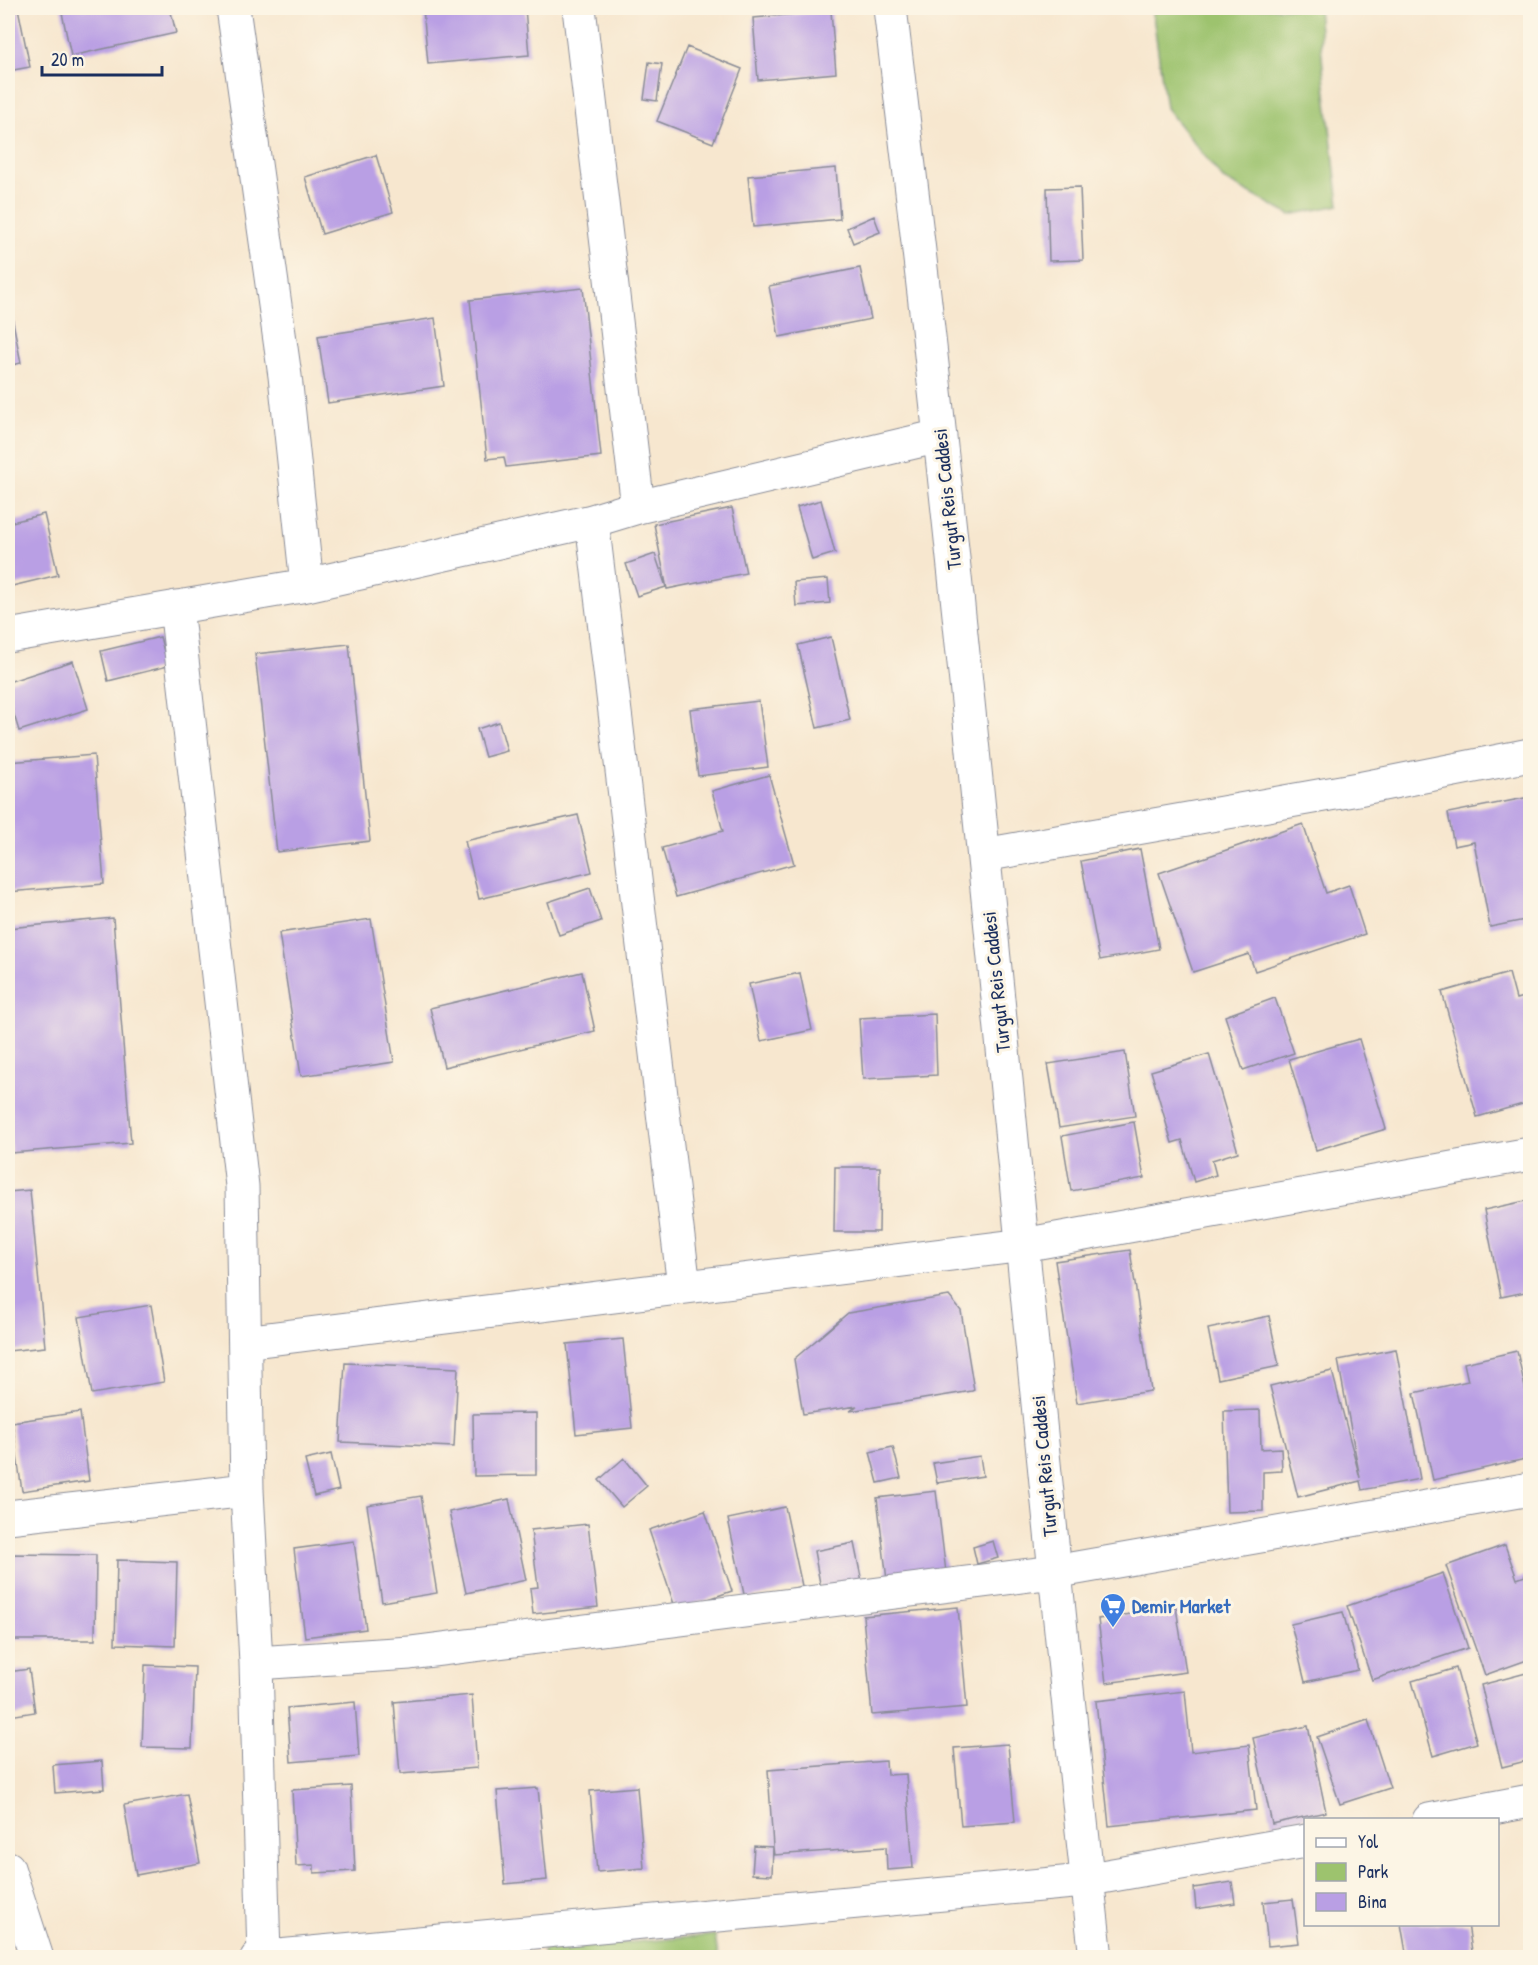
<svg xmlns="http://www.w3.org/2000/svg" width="1538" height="1965" font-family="'Patrick Hand',sans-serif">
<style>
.green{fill:#9dc36e;stroke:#5c7966;stroke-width:1.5}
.building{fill:#b99fe4}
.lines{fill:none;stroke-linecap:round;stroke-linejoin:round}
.minor-casing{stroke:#898b96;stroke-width:35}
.minor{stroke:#fff;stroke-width:33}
.labels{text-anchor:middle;stroke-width:6;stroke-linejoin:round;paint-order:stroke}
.street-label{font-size:20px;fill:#1b2f5e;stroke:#fcf5e5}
.shop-label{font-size:20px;font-weight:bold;fill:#366cbe;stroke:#fcf5e5;text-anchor:start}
</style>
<rect width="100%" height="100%" fill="#fcf5e5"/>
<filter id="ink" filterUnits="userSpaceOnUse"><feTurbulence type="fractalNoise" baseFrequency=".0167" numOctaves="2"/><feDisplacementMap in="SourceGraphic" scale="12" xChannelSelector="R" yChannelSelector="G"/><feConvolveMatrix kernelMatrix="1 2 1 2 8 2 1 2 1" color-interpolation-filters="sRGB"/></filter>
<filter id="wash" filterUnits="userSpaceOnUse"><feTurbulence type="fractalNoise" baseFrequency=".008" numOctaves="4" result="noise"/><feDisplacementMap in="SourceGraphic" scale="24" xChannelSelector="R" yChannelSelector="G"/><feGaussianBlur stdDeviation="1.35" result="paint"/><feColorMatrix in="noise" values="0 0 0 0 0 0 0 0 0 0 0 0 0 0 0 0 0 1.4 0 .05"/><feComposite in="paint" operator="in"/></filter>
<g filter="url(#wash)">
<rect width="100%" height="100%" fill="#f7e7cf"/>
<path class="green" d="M1152,8h166l5,60 16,137 -49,10 -67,-36 -57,-71z
M715,1935l3,22 -174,1 -1,-8z"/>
<g id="blocks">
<path class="building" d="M8,8h10l12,59 -22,4z
M61,8h109l6,25 -105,23z
M423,8h102l4,47 -101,9z
M831,11l5,62 -78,7 -5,-62z
M687,47l55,22 -29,74 -56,-22z
M649,62l13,2 -5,37 -13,-2z
M376,155l17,57 -71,22 -17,-57z
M836,168l4,51 -87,8 -5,-51z
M1080,187l3,73 -34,1 -2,-73z
M874,216l6,16 -27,11 -6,-15z
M860,268l11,51 -92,18 -10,-51z
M583,288l18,168 -95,11 -2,-10 -17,2 -17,-159z
M8,296l13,67 -13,3z
M435,318l9,68 -116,17 -10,-67z
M821,500l14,53 -23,7 -15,-53z
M732,508l14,65 -79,16 -13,-65z
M44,514l14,61 -50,12v-64z
M655,554l11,33 -29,9 -11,-32z
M828,579l2,24 -34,3 -2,-24z
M160,637l8,29 -60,15 -7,-30z
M831,637l19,83 -33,8 -19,-83z
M349,644l21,197 -93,11 -22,-198z
M73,661l15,48 -69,22 -11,-36v-13z
M759,701l9,66 -70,9 -8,-67z
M499,722l8,29 -22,6 -8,-28z
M94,755l10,129 -96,8v-130z
M769,775l25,89 -118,33 -14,-49 61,-17 -11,-40z
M1530,797v122l-40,8 -16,-85 -20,4 -6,-33z
M578,815l14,57 -113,27 -14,-58z
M1303,824l23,69 23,-8 16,49 -110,37 -6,-17 -56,18 -34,-99z
M1140,849l19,100 -59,11 -19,-99z
M590,888l11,33 -42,14 -11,-33z
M113,918l18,225 -120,10 -3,-46v-179z
M371,919l23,143 -93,14 -22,-143z
M582,972l13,59 -151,36 -14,-59z
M800,973l12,57 -51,11 -12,-57z
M1509,973l7,26 14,-4v81l-2,1 2,7v18l-53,15 -35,-125z
M1275,998l19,55 -51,17 -18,-54z
M935,1014l2,61 -74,4 -4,-61z
M1359,1039l27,90 -70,21 -27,-91z
M1125,1052l10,64 -76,12 -11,-64z
M1209,1054l29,98 -26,8 4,15 -22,7 -12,-42 -10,3 -21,-72z
M1134,1122l10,56 -73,13 -9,-55z
M835,1167h45l-1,65h-45z
M30,1190l15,157 -37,4v-159z
M1530,1200v91l-29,6 -17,-87z
M1130,1250l21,141 -74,12 -22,-142z
M949,1296l12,15 13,79 -2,1 -122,20 7,-5 -54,8 -9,-55 54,-46z
M151,1305l13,77 -72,12 -13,-77z
M1269,1316l10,50 -61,13 -10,-50z
M623,1339l9,89 -56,6 -9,-90z
M1396,1349l24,130 -58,11 -2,-9 -62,16 -28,-111 62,-15 28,107 -22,-118z
M1517,1351l13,59v48l-97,22 -19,-87 54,-12 -4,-18z
M345,1363l113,5 -4,79 -114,-5z
M1260,1410l1,39 20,-1 1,23 -19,1v39l-36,1 -3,-101z
M80,1412l9,69 -67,10 -10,-69z
M536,1413v62l-62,1 -1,-62z
M893,1447l8,31 -23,5 -8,-31z
M331,1454l8,36 -25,6 -9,-36z
M980,1456l3,20 -46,7 -4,-20z
M624,1458l23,28 -25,21 -23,-27z
M936,1491l10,81 -59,8 -10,-82z
M421,1496l16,97 -55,9 -15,-97z
M509,1499l17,81 -60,13 -17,-81z
M785,1507l17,79 -57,13 -17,-80z
M705,1511l27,80 -56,19 -27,-80z
M588,1524l10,83 -65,7 -3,-26 8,-1 -7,-57z
M354,1541l12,88 -61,8 -11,-88z
M993,1541l5,17 -21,6 -4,-17z
M854,1543l8,39 -41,7 -7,-38z
M1505,1545l12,34 13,-5v85l-45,16 -39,-109z
M8,1554l88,1 -1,85h-87z
M117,1560l60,2 -2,84 -60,-2z
M1443,1573l25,75 -96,32 -25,-74z
M958,1607l9,100 -95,8 -9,-99z
M1176,1607l10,65 -80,11 -8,-64z
M1343,1612l15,58 -53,12 -14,-58z
M145,1665l50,2 -3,81 -50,-1z
M1456,1668l21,75 -44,13 -21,-75z
M29,1669l6,43 -25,4 -2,-17v-27z
M1530,1672v88l-28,7 -21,-82z
M1185,1691l6,61 58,-7 7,65 -147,16 -13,-125z
M472,1695l5,73 -77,6 -6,-72z
M355,1702l4,54 -68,6 -4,-54z
M1368,1720l22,68 -50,16 -23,-67z
M1308,1726l18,86 -54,12 -19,-86z
M1008,1744l7,78 -54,4 -7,-78z
M102,1761l2,28 -49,4 -2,-28z
M886,1761l1,14 19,-1 7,94 -26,2 -1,-23 -112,8 -1,-8 -1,28 -20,-1 2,-28 19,1 -5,-77z
M351,1786l4,85 -41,2v-8l-18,1 -4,-76z
M637,1787l7,81 -47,4 -7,-81z
M538,1788l9,92 -42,4 -8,-93z
M187,1794l13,69 -64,12 -12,-70z
M1232,1882l3,21 -39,6 -2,-21z
M1293,1899l6,44 -31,3 -5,-44z
M1401,1924h67l5,34h-66z"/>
</g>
</g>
<g filter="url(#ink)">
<use href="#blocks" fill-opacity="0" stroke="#898b96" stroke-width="1.5"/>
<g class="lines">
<defs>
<path id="minor" d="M233,8l52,368 22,209
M579,8l59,499
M890,8c17,143 35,286 50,430 56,506 99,1014 156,1520
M592,521l92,766
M176,607l66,579 5,304 9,173 8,294
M8,636l299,-51 285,-64 46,-14 302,-71
M984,855l374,-66 172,-34
M245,1342l778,-97 507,-91
M8,1517l239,-27
M256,1663l154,-10 644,-81 476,-83
M1429,1820l101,-19
M8,1868l29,90
M257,1958l816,-76 233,-41"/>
</defs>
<use href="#minor" class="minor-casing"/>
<use href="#minor" class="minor"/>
</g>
</g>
<defs>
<symbol id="supermarket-pin" viewBox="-11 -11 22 30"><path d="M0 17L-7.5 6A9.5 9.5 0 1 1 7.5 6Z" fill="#3f7fe0" stroke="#fcf5e5"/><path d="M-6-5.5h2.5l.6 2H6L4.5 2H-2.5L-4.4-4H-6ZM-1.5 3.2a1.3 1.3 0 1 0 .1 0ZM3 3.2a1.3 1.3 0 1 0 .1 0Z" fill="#fff"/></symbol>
</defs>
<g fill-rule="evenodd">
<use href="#supermarket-pin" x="1098" y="1591" width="30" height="40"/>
</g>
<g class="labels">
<g class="street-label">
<text transform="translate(947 499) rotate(-96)" y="7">Turgut Reis Caddesi</text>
<text transform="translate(996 982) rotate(-96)" y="7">Turgut Reis Caddesi</text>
<text transform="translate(1044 1466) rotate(-95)" y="7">Turgut Reis Caddesi</text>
</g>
<g class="shop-label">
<text x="1132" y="1613">Demir Market</text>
</g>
</g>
<rect width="1538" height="1965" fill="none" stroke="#fcf5e5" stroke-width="30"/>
<rect x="1304" y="1818" width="195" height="108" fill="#fcf5e5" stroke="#a2a6af" stroke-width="1.5"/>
<rect x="1316" y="1838" width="30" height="9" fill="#ffffff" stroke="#a2a6af" stroke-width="1.5"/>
<text x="1358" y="1848" font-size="18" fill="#1b2f5e">Yol</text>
<rect x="1316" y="1863" width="30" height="18" fill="#9dc36e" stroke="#a2a6af" stroke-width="1.5"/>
<text x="1358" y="1878" font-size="18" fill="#1b2f5e">Park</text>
<rect x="1316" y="1893" width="30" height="18" fill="#b99fe4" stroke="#a2a6af" stroke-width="1.5"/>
<text x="1358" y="1908" font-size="18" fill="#1b2f5e">Bina</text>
<path d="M42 66v9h120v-9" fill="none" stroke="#1b2f5e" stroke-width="3"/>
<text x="51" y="66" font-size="18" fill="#1b2f5e" stroke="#fcf5e5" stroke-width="4.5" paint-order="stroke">20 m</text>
</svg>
